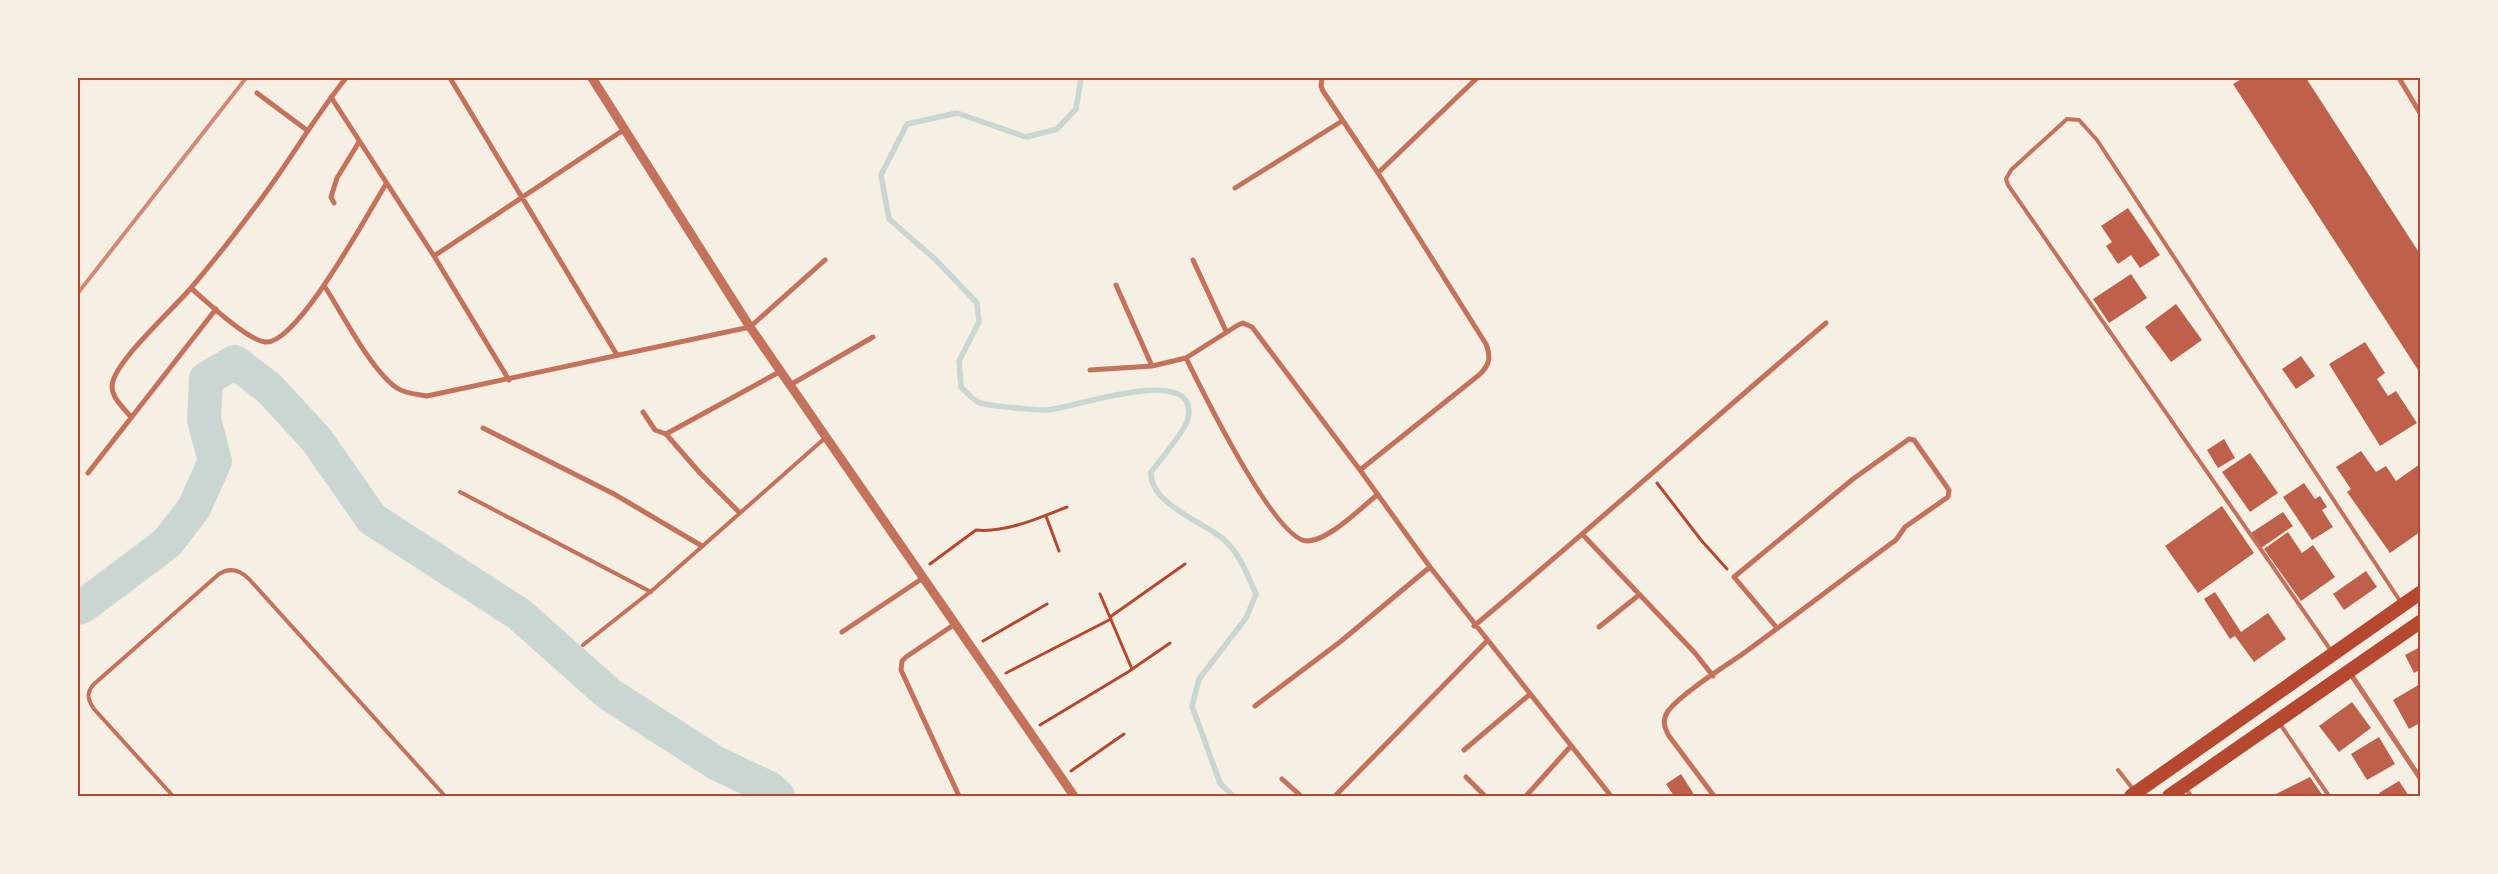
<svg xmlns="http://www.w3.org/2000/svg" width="2498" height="874" font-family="'DejaVu Sans',sans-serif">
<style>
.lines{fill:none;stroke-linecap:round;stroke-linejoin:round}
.stream{stroke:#c9d6d2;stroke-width:5.5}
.river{stroke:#c9d6d2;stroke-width:34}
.building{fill:#bf614a}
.path{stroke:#b5482f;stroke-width:3}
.service{stroke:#c5725c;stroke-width:4}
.minor{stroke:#c5725c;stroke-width:5}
.tertiary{stroke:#c5725c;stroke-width:9}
.trunk{stroke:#b5482f;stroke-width:14}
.rail{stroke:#cf8b77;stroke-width:4}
.neatline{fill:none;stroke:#b5482f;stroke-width:2}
</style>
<rect width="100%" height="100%" fill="#f6efe4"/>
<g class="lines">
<path class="stream" d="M1081,78l-5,31 -19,20 -31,8 -69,-24 -50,11 -26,51 8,44 47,41 41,43 2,19 -20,39 2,26c5,5 11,12 17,15 8,4 57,8 68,8 23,0 155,-50 142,9 -2,10 -29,43 -37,53 -2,31 50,49 71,66 18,15 25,36 34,56l-10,24 -47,61 -7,27 28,77 13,13"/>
<path class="river" d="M78,608l5,-2 84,-63 27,-35 21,-47 -11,-41 2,-41 29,-17 34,26 47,51 56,80 147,95 90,80 107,69 53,25 9,8"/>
</g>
<path class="building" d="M2243,78h63l114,176v119l-187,-289z
M2128,208l32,47 -20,13 -9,-13 -13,9 -12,-18 6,-4 -11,-16z
M2131,274l16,24 -38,25 -16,-24z
M2176,304l26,36 -31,22 -26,-35z
M2365,342l20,31 -8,6 11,17 8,-5 21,32 -37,23 -51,-82z
M2301,356l14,20 -19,13 -14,-20z
M2224,439l11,19 -17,10 -11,-18z
M2361,451l15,21 10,-6 10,15 24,-17v68l-30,21 -43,-61 4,-3 -15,-22z
M2250,453l28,40 -28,19 -28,-40z
M2304,483l11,16 5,-3 7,11 -5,3 11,17 -21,13 -29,-43z
M2222,506l32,47 -56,40 -33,-47z
M2283,512l10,14 -32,22 -10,-15z
M2288,532l14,21 11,-8 22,32 -34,24 -37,-52z
M2366,571l11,16 -33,23 -11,-16z
M2215,592l26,40 27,-19 18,26 -32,23 -19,-26 -5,3 -26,-40z
M2420,647v23l-6,3 -9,-18z
M2420,684v39l-11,6 -16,-29z
M2352,702l19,26 -32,24 -20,-26z
M2379,737l16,27 -28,16 -16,-26z
M1681,774l14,22h-21l-8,-12z
M2310,777l13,19h-51z
M2399,781l10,15h-28l-2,-3z"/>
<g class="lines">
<path class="path" d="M1657,483l44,57 26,29
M1046,516l13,35
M930,564l46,-34c29,3 63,-12 91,-23
M1100,594l32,75
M1110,617l75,-53
M983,641l64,-37
M1006,673l105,-54
M1040,725l88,-53 42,-29
M1071,771l53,-37"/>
<path class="service" d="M460,492l191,100
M583,645l72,-57 170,-150
M2332,652l-324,-467 -2,-6 5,-9 56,-51 12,1 18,20 305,464
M2280,724l49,72
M2118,770l15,19
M2185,787l6,9
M173,796l-79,-87c-6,-9 -8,-15 -1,-24l126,-111c11,-7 21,-4 30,5l196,217"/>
<path class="minor" d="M450,78l167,277
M1322,78l-1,8 2,5 55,82 108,171c5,13 4,21 -7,31l-119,95
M2399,78l21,35
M257,93l51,38
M331,97l103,159 75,124
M1378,173l99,-95
M1235,188l107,-67
M334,203l-3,-6 6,-19 22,-36
M434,256l191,-127
M1193,260l33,71
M1116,285l36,81
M325,287c17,26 47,85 72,101 9,6 20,6 30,8l323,-69 75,-67
M191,288c15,13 56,52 74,54 32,4 104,-131 121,-158
M1186,358c15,30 90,185 122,183 21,-1 53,-33 69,-46
M1090,370l62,-4 34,-8 52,-33 5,-2 9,4 108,143 70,97 181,229
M790,385l83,-48
M643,412l12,18 11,4 115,-63
M131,417c-8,-10 -23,-22 -18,-36 8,-25 58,-70 78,-93 21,-25 42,-51 61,-77 34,-43 60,-91 94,-133
M483,428l131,66 88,52
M666,434l34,39 39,39
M88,473l128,-164
M1583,535l112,118 18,23
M955,624l-49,33 -4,4 -1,9 58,126
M1474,626c119,-99 234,-203 352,-303
M1599,627l40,-32
M842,632l81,-54
M2350,673l70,105
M1255,706l85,-64 90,-75
M1464,750l65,-55
M1466,777l19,19
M1282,779l19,17
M1335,796l151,-154
M1526,796l44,-49
M1714,796l-45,-60c-5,-9 -7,-16 -1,-25 14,-18 56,-44 76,-58 51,-37 101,-76 152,-113l9,-13 43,-30 1,-7 -35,-50 -5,-1 -56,40 -119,98 43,51"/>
<path class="tertiary" d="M592,78l158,249 324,469"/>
<path class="trunk" d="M2131,796l289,-203
M2169,796l251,-174"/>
<path class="rail" d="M78,293l168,-215"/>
</g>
<rect width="2498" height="874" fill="none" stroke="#f6efe4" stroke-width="158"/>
<rect x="79" y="79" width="2340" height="716" class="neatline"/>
</svg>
